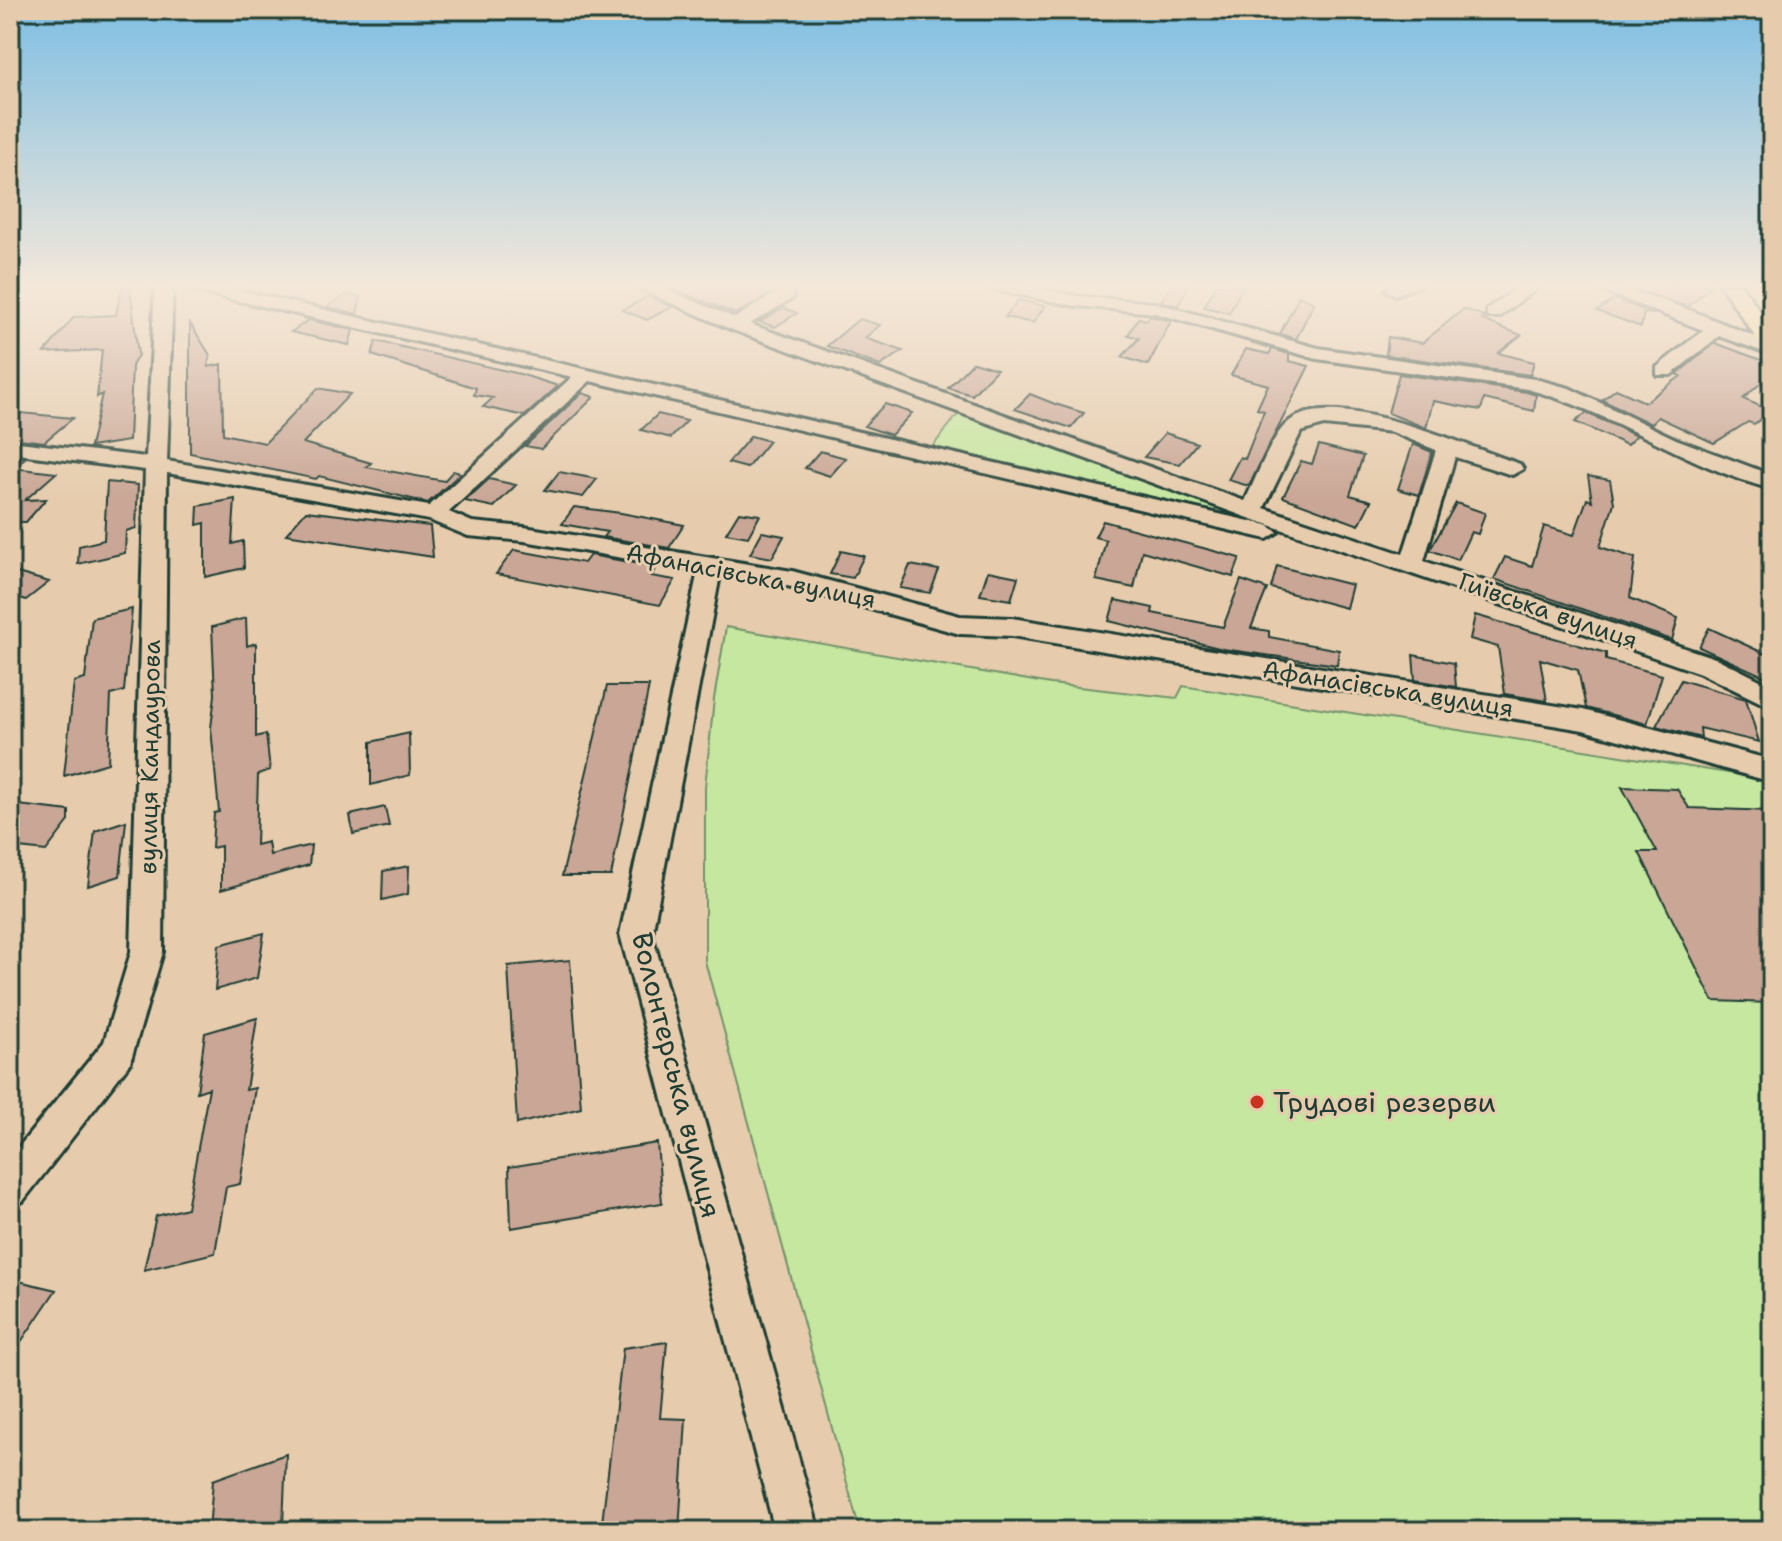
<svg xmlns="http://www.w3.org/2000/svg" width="1782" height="1541" font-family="'Shantell Sans',sans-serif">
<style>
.green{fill:#c5e7a0;stroke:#72926a;stroke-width:2}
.building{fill:#c9a695;stroke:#1f3d34;stroke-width:2}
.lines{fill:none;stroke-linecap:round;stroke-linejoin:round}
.minor-casing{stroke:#1f3d34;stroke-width:6}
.major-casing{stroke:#1f3d34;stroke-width:6}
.minor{fill:#e6ccad;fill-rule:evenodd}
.major{fill:#fbdf96;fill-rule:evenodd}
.poi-dot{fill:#c8321e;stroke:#e6ccad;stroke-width:3}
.labels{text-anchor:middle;stroke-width:6;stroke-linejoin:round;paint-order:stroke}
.street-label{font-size:24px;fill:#1f3d34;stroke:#e6ccad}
.near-street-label{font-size:28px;fill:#1f3d34;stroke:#e6ccad}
.near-poi-label{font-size:28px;fill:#1f3d34;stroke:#e6ccad;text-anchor:start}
</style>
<rect width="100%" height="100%" fill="#e6ccad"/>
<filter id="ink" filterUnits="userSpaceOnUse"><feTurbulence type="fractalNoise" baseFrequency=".0125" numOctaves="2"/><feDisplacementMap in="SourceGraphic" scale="16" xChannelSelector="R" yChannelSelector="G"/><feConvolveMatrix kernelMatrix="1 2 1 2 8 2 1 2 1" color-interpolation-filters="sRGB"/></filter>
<g filter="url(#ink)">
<path class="green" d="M960,412l308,110 -7,5 -332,-76z
M726,627l325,57 126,14 6,-12 589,94v751h-912l-155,-570v-174l9,-88z"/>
<path class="building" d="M122,285h8l8,70 -6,11 -3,75 -39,6 12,-53 -5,3 5,-47 -58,3 30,-36 42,-2z
M663,285h127l-54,29z
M1172,285h17l-11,21 -17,-5z
M1216,285h28l-15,28 -25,-6z
M1633,285h79l-24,22 -59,-19z
M347,294l14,3 -4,17 -30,-7z
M649,296l23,11 -25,13 -25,-10z
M1299,296l15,7 -18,36 -16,-5z
M1614,299l41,15 -11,-1 -3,14 -44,-16z
M1018,300l27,6 -12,17 -28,-6z
M783,308l14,5 -22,14 -15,-5z
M1464,309l20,7 -2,4 39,15 -23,18 36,9 -4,13 -144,-20 2,-18 34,6z
M1150,316l21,5 -23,44 -26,-8 17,-19 -11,-3 10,-17 9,2z
M859,319l21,6 -15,13 38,13 -23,15 -53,-20z
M309,320l44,10 -4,15 -58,-13z
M190,323l20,32 -2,12 14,-3 1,70 42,9 53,-55 32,6 -47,49 68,20 -5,4 78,14 9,-10 8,2 -33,30 -109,-27 -3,3 -126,-26z
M376,341l144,33 38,12 -33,30 -42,-9 10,-9 -19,-3 2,-7 -104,-33z
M1715,343l57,21v9l-29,26 29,12 -18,13 -6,-2 -34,21 -56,-26 -7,7 -49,-24 14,-11 29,13 36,-26 -4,-2z
M1246,349l23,5 3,-5 17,5v7l20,5 -60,120 -21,-6 12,-23 5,2 19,-48 -7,-2 11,-24 -37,-10z
M973,362l24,7 -25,26 -24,-7z
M1399,374l127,18 10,3 -2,16 -50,-12 -3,11 -48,-9 -7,27 -38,-15z
M582,393l12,4 -53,52 -16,-3z
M1030,394l25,10 29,9 -13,15 -56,-19z
M885,404l27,9 -21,22 -27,-9z
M10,412l63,6 -29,24 -34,-4z
M1586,413l32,14 18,9 -9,9 -52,-23z
M658,414l29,7 -16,17 -30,-8z
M1165,433l32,10 -17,21 -36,-7z
M751,436l18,5 -22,27 -19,-5z
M1413,444l19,8 -13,43 -21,-6z
M1319,445l44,11 -13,39 21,6 -12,24 -76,-28 18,-36 11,3z
M820,451l26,7 -16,18 -25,-8z
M10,456l15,2 -12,10 43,5 -31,27 21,-1 -20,23h-16z
M559,472l38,7 -14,18 -38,-7z
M1588,476l22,4 4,23 -14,44 35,11 -5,40 48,20 -6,22 -178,-61 11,-22 27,9 12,-40 30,9 13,-36 5,2z
M489,479l27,6 -22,22 -29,-6z
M107,482l31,3 -2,43 -10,3 -1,22 -47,11 1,-18 25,-6z
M235,499l-3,45 11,-3 1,27 -39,9v-54l-8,2 1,-19z
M1456,503l29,10 -7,21 -7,-2 -13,28 -28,-10z
M574,507l47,6 63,12 -15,23 -66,-11 4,-5 -45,-8z
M306,511l124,15 3,31 -147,-23z
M739,512l21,3 -12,22 -22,-4z
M1103,521l48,13 89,24 -7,19 -91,-26 -8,37 -38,-8 10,-40 -11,-3z
M762,532l22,4 -12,22 -22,-4z
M514,550l70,13 6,-8 67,12 -6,9 24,4 -15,25 -164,-31z
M841,551l23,5 -11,22 -23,-4z
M910,565l29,5 -9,23 -30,-5z
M1277,566l75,19 -6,23 -75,-20z
M10,571l39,11 -23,18 -16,-5z
M988,571l30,6 -7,23 -31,-5z
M1241,580l26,9 -16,39 18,3v6l70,13 -2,15 -114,-16 -114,-28 6,-21 38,8 -1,5 71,14z
M132,609l-8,82 -13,4 -3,68 -44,13 10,-94 11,-3 7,-61z
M1475,615l131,38v7l56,15 -15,49 -61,-16 -8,-38 -38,-11 7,42 -42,-7 -7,-47 -28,-8z
M246,618l1,28 9,-3v94l10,-3 4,36 -12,4 -2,71 12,-3 2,13 41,-10 -2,20 -88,25v-44l-9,2 2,-35 5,-1 -8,-84 4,-33 -3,-68z
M1709,628l63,29v23l-73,-33z
M1413,655l41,8 2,24 -41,-7z
M1681,680l65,19 13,43 -59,-14 1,10 -45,-12z
M607,686h42l-38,190h-49z
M409,733l1,42 -39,10v-43z
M1622,787l55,2 12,19 83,3v192l-59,-2 -74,-149h18z
M10,804l59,7v10l-23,30 -36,-4z
M385,807l4,19 -36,8 -3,-19z
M126,821l-6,55 -32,10 7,-55z
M409,866l-1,28 -26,6 1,-29z
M264,933l-7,45 -42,12 4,-45z
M570,960l11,148 -64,16 -9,-158z
M257,1018l-11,72 9,-2 -15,96 -14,3 -11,66 -71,17 12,-54 31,-8 22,-120 -12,4 8,-59z
M657,1143l5,60 -151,25 -2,-61z
M10,1279l46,11 -46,68z
M667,1342l-7,76 26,1 -7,112h-78l22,-183z
M286,1454l-3,71 -17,6h-57l4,-51z"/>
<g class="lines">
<defs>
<path id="minor" d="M155,285h18l-6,176 262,45 143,-129 -381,-87 -9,-5h34l1051,240 11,7 -11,7 -677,-158 -141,131 23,10 52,5 268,44 168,45 52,2 571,92 189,50v22l-189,-52 -571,-94 -52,-2 -168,-47 -72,-12 -68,359 167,597h-44l-155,-597 78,-363 -174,-30 -56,-5 -39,-16 -262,-47 -4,479 -33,111 -107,138 -13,6v-49l94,-116 27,-90 14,-482 -135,-17v-12l136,16z
M631,285h24l80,33 46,-28h12v8l-43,26 495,177c10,-20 25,-61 40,-76 42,-43 187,24 235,39l3,5 -11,6 -57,-18 -31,104 294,98 54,27v22l-72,-35 -457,-157 -513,-187zM1324,425l68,7 44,18 -33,104 -139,-46 37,-76z
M986,285h36l54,11 80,7 162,45 217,31 34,9 107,51 96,36v14c-86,-22 -160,-78 -245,-100l-210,-30 -162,-46 -79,-7 -81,-16z
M1393,285h29l-27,10 -9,-5z
M1521,285h20l-42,32h-12v-8z
M1588,285c54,0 132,39 184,58v12l-53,-19 -48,39h-14v-8l46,-37z"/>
<path id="major" d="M1720,285h21l31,43v23l-8,-2z"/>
</defs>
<use href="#minor" class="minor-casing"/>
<use href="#major" class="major-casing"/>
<use href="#minor" class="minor"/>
<use href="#major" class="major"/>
</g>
</g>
<linearGradient id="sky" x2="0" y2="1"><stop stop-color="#7ebee3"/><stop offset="0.57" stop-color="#f4e8da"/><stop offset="1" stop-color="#f4e8da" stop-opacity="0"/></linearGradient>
<rect width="1782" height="501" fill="url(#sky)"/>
<circle class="poi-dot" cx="1257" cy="1102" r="8"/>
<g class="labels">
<g class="street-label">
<text transform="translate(751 576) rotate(11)" y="8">Афанасівська вулиця</text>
<text transform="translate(1548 611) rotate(19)" y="8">Гиївська вулиця</text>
<text transform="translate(1388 689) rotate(9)" y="8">Афанасівська вулиця</text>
<text transform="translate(150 757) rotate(-89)" y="8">вулиця Кандаурова</text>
</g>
<g class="near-street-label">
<text transform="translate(677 1075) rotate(76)" y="10">Волонтерська вулиця</text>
</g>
<g class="near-poi-label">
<text x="1273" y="1112">Трудові резерви</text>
</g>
</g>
<rect width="1782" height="1541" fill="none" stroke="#e6ccad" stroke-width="40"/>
<rect x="20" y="20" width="1742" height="1501" fill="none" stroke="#1f3d34" stroke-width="3" filter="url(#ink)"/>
</svg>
